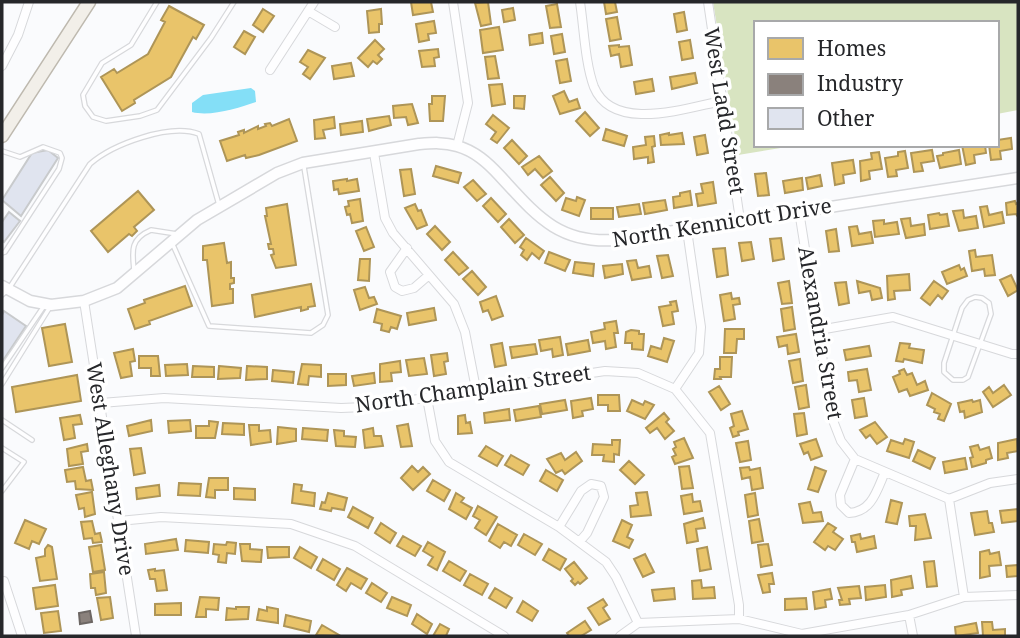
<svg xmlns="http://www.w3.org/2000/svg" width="1020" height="638" font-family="'Noto Serif',serif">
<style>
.green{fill:#d8e4c1}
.water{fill:#84dff7}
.homes{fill:#e9c46a;stroke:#ae9557;stroke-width:2}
.industry{fill:#8a817c;stroke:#6c6663;stroke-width:2}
.building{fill:#e0e4ef;stroke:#c8cacc;stroke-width:2}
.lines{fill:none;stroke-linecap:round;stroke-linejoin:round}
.lane-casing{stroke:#d7d8db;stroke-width:6}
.street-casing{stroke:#d7d8db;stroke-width:10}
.secondary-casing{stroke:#d7d8db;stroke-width:13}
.primary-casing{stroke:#beb9af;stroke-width:15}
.lane{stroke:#fefeff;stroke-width:3.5}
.street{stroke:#fefeff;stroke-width:8}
.secondary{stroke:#fefeff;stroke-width:10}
.primary{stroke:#f2efe9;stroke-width:12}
.labels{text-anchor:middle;stroke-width:7;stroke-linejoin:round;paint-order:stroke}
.street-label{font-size:21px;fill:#26272a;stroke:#fff}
</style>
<rect width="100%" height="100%" fill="#fafbfd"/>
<path class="green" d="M713,2h305v108l-21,4v-91h-241v122h43l-61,10z"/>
<path class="water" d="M251,88l4,3 1,11c-17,6 -46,15 -64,10v-9l11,-8z"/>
<path class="homes" d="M411,2h20l2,10 -20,3z
M488,2l3,22 -10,2 -6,-23z
M604,2h11l2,10 -11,2z
M557,4l4,23 -11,1 -4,-22z
M169,6l35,19 -8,14 -3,-2 -22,40 -37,23 1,3 -13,8 -21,-34 13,-8 3,4 31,-19 17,-32 -4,-2z
M513,8l2,12 -11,2 -2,-12z
M263,9l11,7 -11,16 -10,-7z
M381,9l1,15h-3v8l-10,1 -2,-22z
M684,12l3,18 -10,2 -3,-18z
M617,17l4,22 -11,2 -4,-22z
M434,21l2,12 -8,1 1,6 -10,2 -3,-18z
M499,27l4,23 -20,3 -3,-23z
M244,31l11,6 -10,17 -11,-7z
M542,33l1,10 -13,2 -1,-10z
M562,34l3,18 -11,2 -3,-18z
M375,40l9,9 -6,6 4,4 -5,5 -4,-3 -5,6 -10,-9z
M690,40l3,18 -11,2 -3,-18z
M619,45v2l10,-1 3,19 -11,2 -2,-13 -8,2 -2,-10z
M438,49l1,8 -5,1 1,8 -13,1 -3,-16z
M308,50l17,8 -15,21 -7,-5 5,-7 -8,-5z
M495,56l4,22 -11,1 -3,-22z
M567,59l4,22 -11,2 -4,-22z
M351,63l3,13 -20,3 -2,-13z
M695,73l2,10 -25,6 -2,-12z
M652,79l2,12 -18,3 -2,-12z
M502,84l3,20 -13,2 -3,-21z
M564,91l5,11 8,-3 3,9 -20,6 -7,-18z
M432,96h13l-2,25h-13l-1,-17h3z
M514,96h11l-1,13 -10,-1z
M412,104l6,19 -10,2 -2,-8 -12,1 -1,-12z
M585,112l14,16 -9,8 -14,-15z
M493,115l16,13 -12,15 -6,-4 5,-7 -10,-8z
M389,116l2,9 -22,6 -2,-12z
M334,117l1,11 -12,2 2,8 -10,1 -1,-19z
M289,119l8,22 -38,14 -13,3 -1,-3 -18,6 -7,-20 19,-6 -1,-3 6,-2v3l14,-7v3l8,-3 -1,-2 5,-1 2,3z
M362,121l1,11 -22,3 -1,-11z
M606,129l21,7 -3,10 -21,-6z
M669,133v2l13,-2 2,11 -23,1 -1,-10z
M705,135l3,18 -11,2 -3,-18z
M654,136l1,10 -3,1 2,15 -6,1v-6l-14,2 -1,-12 13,-2 -1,-8z
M1011,138l1,11 -12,2 1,8 -10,1 -2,-15h8v-5z
M512,140l15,16 -8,8 -15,-16z
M962,145h23l1,8 -12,2 1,8 -9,2z
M932,150l2,11 -13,2 2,8 -9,1 -3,-19z
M959,150l2,14 -21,4 -3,-12 6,-1v-2z
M905,151l3,17 -12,2 1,6 -9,1 -3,-19 13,-2v-4z
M879,152l3,17 -13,2 1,8 -9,2 -1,-20 12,-2 -1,-6z
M539,156l13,15 -9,7 -8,-9 -7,6 -6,-8z
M853,160l2,13 -12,2 1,8 -9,2 -3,-22z
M436,166l25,7 -3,10 -25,-7z
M411,169l4,25 -11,2 -4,-26z
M766,173l3,22 -11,1 -3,-22z
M820,175l2,11 -14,3 -2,-11z
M550,177l14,16 -8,8 -15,-16z
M802,178l1,12 -18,3 -2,-12z
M347,179v2l10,-2 2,12 -20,3 -1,-5 -4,1 -1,-9z
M473,180l13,14 -9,7 -13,-14z
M713,182l3,21 -18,3 -2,-12 7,-1 -2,-9z
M138,191l16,19 -20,17 3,4 -5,5 -3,-2 -21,18 -17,-21z
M690,191l2,14 -18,3 -1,-11 7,-1v-3z
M577,197l8,3 -6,16 -17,-6 4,-12 10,3z
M491,198l15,16 -8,8 -15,-16z
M360,199l3,22 -11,2 -2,-9 -3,1 -2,-8 4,-1 -1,-5z
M665,200l2,10 -22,4 -2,-11z
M1015,201l1,3 2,-1v14l-2,-3 -9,1 -1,-12z
M287,204l9,61 -20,3 -5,-13 3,-1 -1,-5h-4l-1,-5h3l-6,-28h2l-1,-8z
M415,204l3,7 3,-1 6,15 -10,4 -12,-21z
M639,204l2,10 -22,3 -2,-10z
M987,206l2,9 13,-3 2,11 -20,4 -4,-20z
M591,208h22v11h-22z
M963,210l1,8 12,-2 2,12 -19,3 -6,-20z
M939,213l1,2 7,-1 2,12 -19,3 -2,-14z
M910,218l1,8 13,-2 1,11 -19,3 -5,-19z
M509,219l15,16 -9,8 -14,-16z
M884,220v4l13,-2 2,12 -24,3 -2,-16z
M435,226l15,16 -8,8 -15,-16z
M857,226l2,8 12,-2 2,11 -21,3 -3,-19z
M366,227l8,20 -10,4 -8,-20z
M836,229l3,22 -10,1 -3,-21z
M526,238l18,13 -5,8 -7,-6 -5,7 -6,-5 3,-5 -4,-3z
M781,238l3,21 -11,2 -3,-22z
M751,242l3,17 -12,2 -3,-18z
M224,243l3,20 4,-1v16h3v5l-4,1v5h3v14l-21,3 -5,-46h-4v-14z
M725,248l3,27 -11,2 -4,-28z
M975,250l1,7 16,-2 3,20 -10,1 -1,-7 -12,2 -3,-20z
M453,252l15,16 -9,7 -14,-15z
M549,252l21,8 -5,11 -20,-8z
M668,255l5,21 -11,2 -5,-22z
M360,259h10l-1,22 -11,-1z
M636,260l2,8 11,-2 2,11 -19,3 -5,-19z
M575,262l19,2 -1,12 -20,-3z
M622,264l1,10 -18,4 -2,-12z
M959,265l2,5 3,-2 3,8 -20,8 -5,-12z
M472,271l14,16 -8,8 -15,-16z
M909,274l1,16 -16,1 1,8 -7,1 -1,-24z
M1011,275l7,15 -10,6 -8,-16z
M789,281l3,22 -10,1 -4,-21z
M857,281l23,7 2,10 -10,2 -2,-9 -11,2z
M934,281l14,10 -6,8 -4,-4 -8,10 -9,-7z
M846,282l3,21 -10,2 -4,-22z
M311,284l4,22 -7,1v2l-7,2v-4l-46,10 -3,-22z
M185,286l7,20 -43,15 1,3 -15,5 -7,-20 17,-6 -1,-3z
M365,287l4,11 5,-1 3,7 -17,6 -6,-20z
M731,293l1,6 7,-1 1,6 -7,1 2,14 -11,2 -4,-26z
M496,296l7,20 -11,4 -4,-10 -5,2 -3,-10z
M676,301l2,10 -6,1 2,12 -11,2 -4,-19 12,-2 -1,-3z
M792,307l3,22 -11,2 -3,-22z
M434,308l2,12 -27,5 -2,-12z
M377,309l24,7 -4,13 -6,-2 -2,5 -8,-2 1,-6 -8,-2z
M616,321l2,12h-4l2,14 -10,2 -1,-8 -12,2 -2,-11 14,-3 -1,-6z
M65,324l7,38 -23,4 -7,-38z
M725,329h19v10h-7l-1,14h-12z
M631,330l8,1v3h5l-1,16 -11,-1v-6h-7l1,-11z
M796,334l3,18 -11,2 -1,-9 -8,2 -2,-10z
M560,337l3,18 -10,2 -1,-8 -11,2 -2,-11z
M664,338l10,3 -7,21 -19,-6 3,-10 10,3z
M588,340l2,11 -22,4 -2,-11z
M502,343l4,22 -11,2 -4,-22z
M900,343l10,1 -1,4 15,2 -2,13 -18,-4 -1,3 -7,-1z
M535,344l2,10 -25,4 -2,-11z
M869,346l2,10 -25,4 -2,-10z
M133,349l2,12 -5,1 2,14 -11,2 -7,-25z
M447,353l1,8 -4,1 2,12 -12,2 -3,-21z
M139,356h19l2,20h-9v-8h-12z
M720,357h12l-1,20h-11l1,2h-7l1,-10h5z
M424,358l3,16 -18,2 -3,-16z
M800,359l3,22 -10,2 -4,-22z
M400,361l1,11 -10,1 1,8 -12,1v-18z
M187,364l1,11 -22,1 -1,-11z
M302,364l19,1v12l-12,-1 -1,9 -10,-1z
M193,366l21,1v10h-22z
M219,366l22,2 -1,10 -22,1z
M247,366l20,1v12l-21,1z
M867,369l4,21 -12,2 -2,-12 -8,1 -1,-9z
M904,369l3,6 5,-2 5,12 8,-4 3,9 -18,6 -3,-7 -8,3 -6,-15 7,-3 -1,-3z
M273,370l21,2 -1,11 -21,-2z
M374,373l1,10 -21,3 -2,-10z
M328,374h18v11l-18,1z
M77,375l4,26 -65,11 -4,-25z
M806,385l3,22 -10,2 -4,-22z
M1004,385l7,10 -18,12 -10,-15 6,-5 4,6z
M719,386l11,18 -9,6 -12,-18z
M932,393l19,11 -7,17 -6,-2 2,-5 -6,-2 1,-3 -8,-4z
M598,395h21l1,16h-12v-6h-10z
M591,398l2,11 -11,2 1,5 -10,2 -2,-17z
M864,398l3,18 -12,2 -3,-18z
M565,400l2,10 -25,4 -2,-10z
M632,400l11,5 2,-4 9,4 -9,14 -18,-8z
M972,400l1,2 7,-2 2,12 -17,6 -1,-7 -4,1 -2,-9z
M539,406l2,11 -25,4 -2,-11z
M509,409l1,11 -25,3 -1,-10z
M742,411l6,18 -10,3 1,3 -6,2 -3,-9 4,-2 -3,-12z
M664,413l5,6 -3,3 8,9 -9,8 -8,-11 -7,5 -4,-5z
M804,413l3,21 -10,2 -3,-22z
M80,415l2,9 -9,1 2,13 -11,2 -4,-22z
M465,415l1,8 4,-1 2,11 -14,1v-18z
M151,420l1,11 -23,5 -2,-10z
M190,420l1,11 -22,2 -1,-12z
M209,421l9,1 -3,16h-19v-12h13z
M875,422l12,15 -10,7 -7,-9 -4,3 -6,-8z
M223,423l21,1v11l-22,-1z
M408,424l4,22 -11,1 -4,-21z
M249,425h10v6l11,-1 1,12 -20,3z
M278,427l18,2v12l-19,3z
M303,428l25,2 -1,11 -25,-2z
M373,428l1,8h7l2,10 -18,2 -2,-18z
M334,430l10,1v5l12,1 -1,10 -19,-1z
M684,438l9,20 -18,6 -3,-7 4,-2 -3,-6 3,-2 -2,-5z
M816,439l6,17 -11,4 -3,-8 -4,2 -4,-10z
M905,439l9,3 -5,16 -22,-7 4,-11 12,4z
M1017,439l1,12 -11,2 1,5 -10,2v-17z
M612,440h8l-1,15 -5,-1v8l-11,-1 1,-6h-12l1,-11 19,1z
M748,441l3,19 -11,2 -4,-19z
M87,444l1,7 -7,1 2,12 -14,2 -2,-17z
M978,445l2,5 9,-3 3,11 -6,2v3l-14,4 -2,-9 3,-1 -3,-10z
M486,446l17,10 -6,10 -18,-10z
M141,448l4,25 -11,2 -4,-26z
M918,450l17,8 -5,11 -17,-8z
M576,452l6,9 -17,13 -3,-4 -6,3 -9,-14 14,-6 4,7z
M511,455l18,10 -6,10 -18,-10z
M965,458l2,11 -22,4 -2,-11z
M629,461l15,14 -9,9 -15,-14z
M412,466l6,6 5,-5 7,7 -17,16 -12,-12z
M689,466l4,22 -11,1 -3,-22z
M83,467l3,14 5,-1 2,10 -17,-1 -1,-8 -8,1 -2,-12z
M749,467l1,3 10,-2 3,20 -11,2 -2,-13 -8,2 -2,-11z
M815,467l11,4 -8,21 -10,-3z
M546,470l17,10 -6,11 -17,-10z
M209,478h19v12h-13v8l-9,-1z
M433,480l17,10 -6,11 -17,-10z
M179,483l22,1 -1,12 -22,-1z
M294,484l8,1 -1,6 14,2 -1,13 -22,-3z
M159,485l1,11 -23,3 -1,-11z
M234,488l21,1v11l-21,-1z
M92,492l3,22 -10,3 -1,-9 -5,1 -3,-14z
M647,492l4,23 -20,2 -1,-11 8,-1 -2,-12z
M328,493l19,5 -3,12 -12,-2 -1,3 -11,-2 2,-7 3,1z
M456,493l8,5 -3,4 11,6 -6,11 -17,-10z
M755,493l3,22 -10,2 -3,-22z
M692,494l1,8 7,-1 2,10 -18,3 -3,-18z
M891,500l11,3 -5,21 -11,-2z
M810,502l3,11 8,-1 2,9 -20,2 -4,-19z
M478,506l19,11 -11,18 -11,-7 5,-8 -7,-4z
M353,507l20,11 -5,10 -20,-11z
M1018,509v12l-16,2 -2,-12z
M987,511l2,12h3l2,9 -19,3 -4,-22z
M925,514l6,24 -16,2 1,-14h-6l-1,-10z
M703,518l2,10 -9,1 2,12 -11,2 -3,-19z
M759,519l4,22 -11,2 -3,-22z
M25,520l21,9 -7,15 -7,-3 -3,8 -14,-6z
M622,520l10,5 -5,12 6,3 -4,8 -16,-7z
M92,521l3,13 5,-1 2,9 -9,1 -1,-5 -8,1 -3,-17z
M381,523l15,10 -6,10 -15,-10z
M828,523l8,5 -3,4 10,7 -8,11 -7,-4 -3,4 -11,-8z
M498,524l19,11 -6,11 -7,-4 -4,6 -11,-7z
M524,534l18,10 -7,11 -17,-10z
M860,534l1,5 13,-3 2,12 -19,4 -2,-10h-3l-1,-6z
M403,536l18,10 -6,10 -18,-10z
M176,539l2,11 -32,4 -1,-10z
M186,540l23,2 -1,11 -23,-2z
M227,542l9,1 -1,11 -8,-1 -1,10 -8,-1 1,-7 -6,-1 1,-10 12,1z
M428,542l17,10 -8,18 -9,-5 5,-8 -10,-6z
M240,544h10v5l12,1 -1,12 -19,-1z
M768,544l4,21 -11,2 -3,-22z
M48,545l4,2 5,32 -17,2 -4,-23 9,-2v-7z
M101,545l4,25 -12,2 -4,-25z
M267,547h22v10l-21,1z
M300,547l17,10 -6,11 -17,-10z
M707,547l4,22 -11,2 -3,-22z
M549,549l17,10 -6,11 -17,-10z
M989,550l1,4 9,-2 2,13 -12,1 1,10 -10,2v-26z
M645,554l9,18 -11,5 -9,-18z
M323,559l17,10 -6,11 -17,-10z
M449,561l17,10 -6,10 -17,-10z
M934,561l3,25 -10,1 -3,-25z
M574,562l13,16 -7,6 -2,-2 -3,3 -4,-4 2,-2 -8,-10z
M1018,565v11l-11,1 -1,-11z
M347,568l20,11 -6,10 -10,-6 -5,8 -9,-6z
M155,569v2l9,-1 3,20 -10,1 -2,-12h-5l-2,-9z
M104,572l2,21 -10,2 -1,-7h-4l-1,-14z
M772,573l2,11h-5l1,8 -7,1 -5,-18z
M470,574l18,10 -6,11 -18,-10z
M911,576l2,12 -12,2 1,5 -10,2 -1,-17z
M701,580l1,8 12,-1 1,11 -22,1 -1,-18z
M372,583l15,10 -6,9 -15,-9z
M55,585l3,21 -22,3 -3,-21z
M885,585l1,12 -20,3 -1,-13z
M859,586l2,12 -12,1 1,5 -10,1 -1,-5h3l-4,-12z
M495,588l17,10 -6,10 -17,-10z
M674,588l1,11 -21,2 -2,-11z
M830,589l2,10 -7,1 1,7 -11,2 -2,-17z
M110,597l3,21 -12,2 -4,-22z
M200,597l19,1 -1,12 -12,-1v8h-10z
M392,597l19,8 -4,11 -20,-8z
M806,598l1,11 -22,1v-11z
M603,599l4,6 -4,3 7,11 -11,6 -11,-17z
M523,601l15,10 -6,10 -15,-9z
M181,603v12h-26v-11z
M236,607h13l-1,12 -22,1 1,-12 9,1z
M267,607l11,2v14l-21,-3 2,-11 8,2z
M58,611l3,20 -17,2 -3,-20z
M417,614l15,10 -5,10 -15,-10z
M286,615l25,6 -2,11 -25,-6z
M585,621l6,9 -10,6h-12l-2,-3z
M982,622h10l1,8 12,-1v7h-22z
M976,623l2,10 -22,3 -1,-9z
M440,624l9,5 -3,7h-13z
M322,625l17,10 -1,1 -22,-1z"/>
<path class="industry" d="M90,611l2,11 -12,2 -1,-11z"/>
<path class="building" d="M48,150l10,8 -37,58 -19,-16 30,-47z
M9,212l11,9 -16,21 -2,-2v-18z
M4,311l22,15 -24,36v-47z"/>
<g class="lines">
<defs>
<path id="lane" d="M157,2l-26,43 -29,18 -19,32 2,11 8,11 13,4 34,-5 17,-6 54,-72 23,-36
M2,151l18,6 23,-10 17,6 2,5 -3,11 -54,83 -3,1
M173,245l36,81 102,7 12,-8 5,-10 -24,-148
M134,270c-2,-19 -4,-31 17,-40l26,4
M2,295l6,-5 82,-126c23,-20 80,-41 109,-30l20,71
M975,297l7,1 7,5 2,11 -23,63 -5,3h-10l-9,-8v-9l18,-55 6,-8z
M2,368l42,-62
M2,384l48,-77
M2,420l30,20
M2,448l22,14 -22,29"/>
<path id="street" d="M453,2l15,101 -11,43
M580,2c4,26 5,61 14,85 19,46 92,21 128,14
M708,2l32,218
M308,11l27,16
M2,66l16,-31 11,-33
M270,70l44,-68
M374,153l11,65 8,15 61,71 11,28 11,57
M799,211l33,207 9,23 14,18 94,40
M407,248l-17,24 5,15 7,4 12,-3 15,-13
M84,301l52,335
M819,330l74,-13 119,37h6
M675,389l24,-36 2,-26 -14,-97
M427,398l8,43 14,21 110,65 47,35 10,15 22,46
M101,403l63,-5 177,10 24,-1 240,-36 33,2 37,16 35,44 29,172v14
M855,459l-15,36 1,10 8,8c23,-1 28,-23 36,-41
M949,499l15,98
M949,499l41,-16 28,-4
M119,521l42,-4 130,7 64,22 149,90
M559,527l22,-36 10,-7 10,2 3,11 -17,36 -7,8
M4,581l18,55
M909,615l4,21
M620,636l18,-13 101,-4 63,15 107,-19 55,-18 54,-2"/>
<path id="secondary" d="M2,286l28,15 21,4 33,-4 33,-13 80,-68 80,-47 26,-10 116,-19c13,-1 25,-2 38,2 18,5 31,17 43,30 36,39 58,68 116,64l402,-62"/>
<path id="primary" d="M2,136l87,-134"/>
</defs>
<use href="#lane" class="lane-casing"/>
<use href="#street" class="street-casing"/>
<use href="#secondary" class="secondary-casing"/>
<use href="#primary" class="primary-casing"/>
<use href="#lane" class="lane"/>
<use href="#street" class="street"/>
<use href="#secondary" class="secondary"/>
<use href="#primary" class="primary"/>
</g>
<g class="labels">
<g class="street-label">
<text transform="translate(724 111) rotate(81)" y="7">West Ladd Street</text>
<text transform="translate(722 223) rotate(-9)" y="7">North Kennicott Drive</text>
<text transform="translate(820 333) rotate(80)" y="7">Alexandria Street</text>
<text transform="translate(473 389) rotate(-8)" y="7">North Champlain Street</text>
<text transform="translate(110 469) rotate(81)" y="7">West Alleghany Drive</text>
</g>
</g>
<rect width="1020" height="638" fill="none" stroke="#26272a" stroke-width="7"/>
<rect x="754" y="21" width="245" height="126" fill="#ffffff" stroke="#a8a9aa" stroke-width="2"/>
<rect x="768" y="38" width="35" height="21" fill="#e9c46a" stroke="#a8a9aa" stroke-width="2"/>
<text x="817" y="56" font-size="21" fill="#26272a">Homes</text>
<rect x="768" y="74" width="35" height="21" fill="#8a817c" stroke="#a8a9aa" stroke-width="2"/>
<text x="817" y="91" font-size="21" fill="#26272a">Industry</text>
<rect x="768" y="108" width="35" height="21" fill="#e0e4ef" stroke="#a8a9aa" stroke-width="2"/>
<text x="817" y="126" font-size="21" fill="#26272a">Other</text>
</svg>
